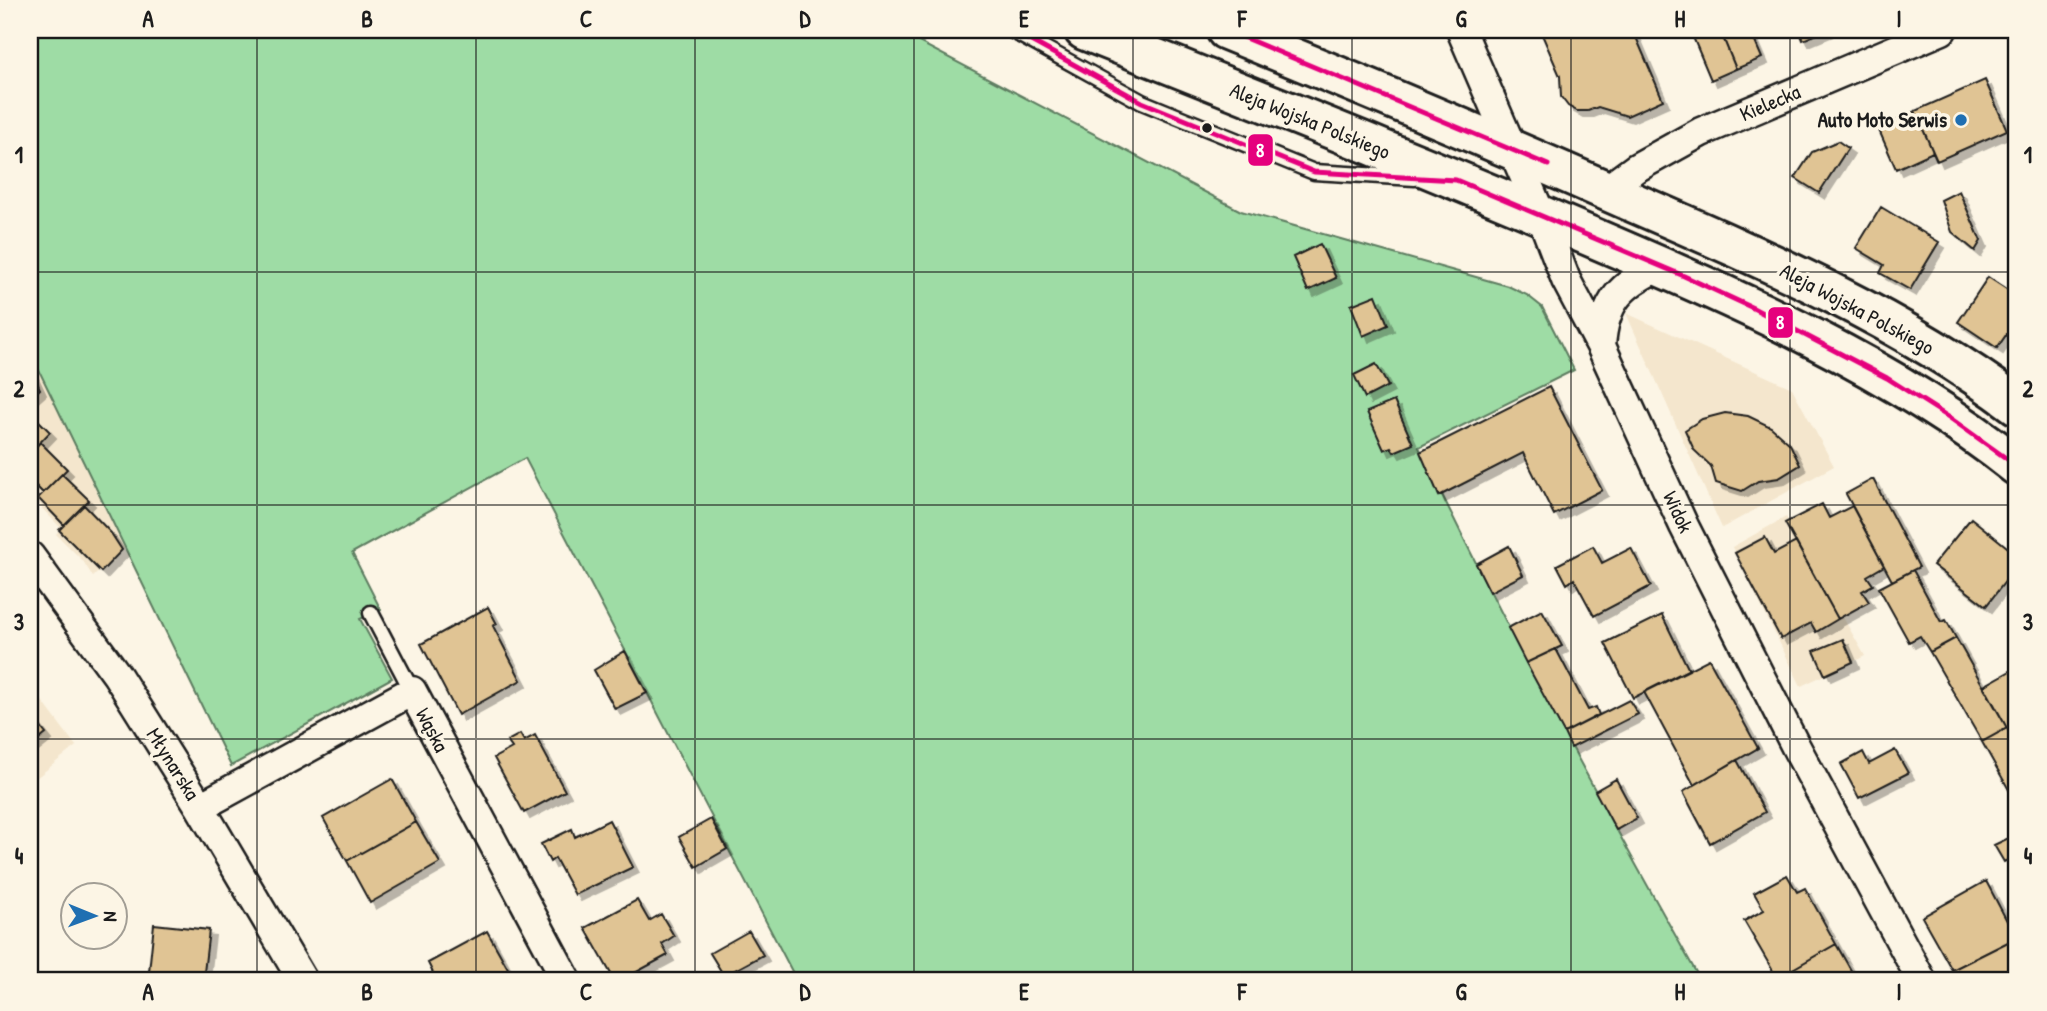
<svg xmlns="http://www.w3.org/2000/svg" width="2047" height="1011" font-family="'Patrick Hand',sans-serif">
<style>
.built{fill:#f4e6cd}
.green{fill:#9edca5;stroke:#5d7c60;stroke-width:2}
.building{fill:#e0c494;stroke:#1c1c1c;stroke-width:2;filter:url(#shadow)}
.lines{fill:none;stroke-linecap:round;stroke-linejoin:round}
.service-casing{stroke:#1c1c1c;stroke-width:19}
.minor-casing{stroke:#1c1c1c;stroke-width:33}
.secondary-casing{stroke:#1c1c1c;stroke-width:44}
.service{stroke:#fcf5e5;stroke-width:14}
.minor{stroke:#fcf5e5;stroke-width:28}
.secondary{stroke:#fcf5e5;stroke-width:38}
.bus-1-casing{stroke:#fcf5e5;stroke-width:10}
.bus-1{stroke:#e5007d;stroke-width:5}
.grid{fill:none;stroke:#1c1c1c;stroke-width:2;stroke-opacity:0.55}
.poi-dot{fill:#1f6fb2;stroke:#fcf5e5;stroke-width:2.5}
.bus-dot{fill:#1c1c1c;stroke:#fcf5e5;stroke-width:2.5}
.labels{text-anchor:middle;stroke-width:7;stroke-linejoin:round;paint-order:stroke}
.street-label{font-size:21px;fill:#1c1c1c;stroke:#fcf5e5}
.poi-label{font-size:21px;font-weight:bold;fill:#1c1c1c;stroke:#fcf5e5;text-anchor:end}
.line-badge{stroke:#fcf5e5;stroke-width:2.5}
.badge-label{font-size:19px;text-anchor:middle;font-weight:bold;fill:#fff}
.neatline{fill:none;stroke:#1c1c1c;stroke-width:2.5}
.grid-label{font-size:23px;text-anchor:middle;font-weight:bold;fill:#1c1c1c}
</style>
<defs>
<filter id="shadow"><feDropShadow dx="6" dy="6" stdDeviation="0" flood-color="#0004"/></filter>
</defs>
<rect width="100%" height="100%" fill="#fcf5e5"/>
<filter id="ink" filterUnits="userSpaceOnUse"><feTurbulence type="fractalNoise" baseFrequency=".0143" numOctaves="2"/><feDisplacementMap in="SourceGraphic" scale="14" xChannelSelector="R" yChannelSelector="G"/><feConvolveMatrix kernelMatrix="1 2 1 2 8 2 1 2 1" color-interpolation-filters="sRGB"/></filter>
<g filter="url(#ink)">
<path class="built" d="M1626,313l166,75 42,78 -112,62z
M30,352l94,196 -31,29 -10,-16 -27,-27 5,-6 -31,-32z
M1786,517l79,139 -64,30 -69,-139z
M40,698l36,48 -46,37v-77z"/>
<path class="green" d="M30,30h866l345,181 267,75 19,9 15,12 32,63 -155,77c87,182 183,359 282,534h-904l-272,-523 -173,95 29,57 -21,9 32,59 -161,88 -201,-414z"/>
<path class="building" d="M1540,30h93l30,70 -36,16 -29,-9 -10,4h-11l-9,-5 -7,-9 -1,-21z
M1690,30h30l16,39 -25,11z
M1720,30h30l12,28 -26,11z
M1799,30h28l-24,10z
M1985,80l22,50 -70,31 -22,-50z
M1915,111l18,41 -37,17 -18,-41z
M1838,141l10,7 -29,45 -24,-15 17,-26z
M1959,191l22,50 -6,10 -23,-19 -11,-32z
M1881,207l58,35 -29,48 -30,-17 4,-8 -28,-17z
M1320,244l16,34 -28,13 -15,-34z
M1988,277l29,19v23l-20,29 -39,-26z
M1376,295l12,30 -25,11 -12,-31z
M1376,364l12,22 -23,12 -11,-23z
M30,368l10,21 -10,9z
M1549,387l53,103 -48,25 -31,-62 -84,43 -19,-44z
M1394,401l19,43 -19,8 -3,-5 -7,3 -17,-38z
M30,412l20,20 -20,21z
M1725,413l23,3 23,11 19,17 10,21 -21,13 -21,3 -16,10 -26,-8 -5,-17 -17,-16 -9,-20 17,-11z
M40,442l27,27 -24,24 -13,-13v-27z
M62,474l27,26 -25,25 -26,-27z
M1873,479l46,88 -27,14 -46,-87z
M1822,504l7,14 23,-12 32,60 -17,10 6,9 -11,6 7,11 -31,17 -53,-96z
M84,505l27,28 11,17 -21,22 -42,-42z
M1971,518l46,37v11l-31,40 -53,-41z
M1765,537l9,17 22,-12 42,77 -22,13 -5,-9 -30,16 -46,-86z
M1509,546l14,29 -33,17 -14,-28z
M1593,546l9,17 29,-15 20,38 -57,30 -20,-37 -7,5 -10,-19z
M1913,570l28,52 5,-2 10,18 -26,14 -10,-16 -11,6 -30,-54z
M488,607l9,17 -4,2 28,54 -63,35 -37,-71z
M1542,610l20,36 -36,17 -18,-35z
M1662,615l27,55 -56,28 -28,-55z
M1956,638l51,90 -25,14 -52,-90z
M1843,639l10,23 -28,13 -11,-24z
M1556,649l32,61 8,-3 3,8 -35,18 -38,-70z
M625,651l22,42 -32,16 -21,-39z
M1709,659l49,89 -64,37 -50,-93z
M2012,670l5,9v43l-10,6 -23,-42z
M1629,700l9,14 -67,34 -7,-15z
M30,714l16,20 -16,13z
M2007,728l10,17v59l-35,-62z
M520,734l4,7 11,-6 30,56 -41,22 -30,-55 18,-10 -5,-7z
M1895,750l13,23 -49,25 -18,-34 22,-12 6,12z
M1737,760l28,52 -55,31 -27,-51z
M392,779l24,43 -69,39 -24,-43z
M1616,779l21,39 -21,12 -21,-39z
M711,819l16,30 -31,18 -17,-30z
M609,820l24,47 -58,28 -20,-37 -5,4 -9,-18 31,-15 3,8z
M416,822l24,41 -70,40 -23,-42z
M2017,834v21l-13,7 -10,-17z
M1787,875l10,17 8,-4 31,56 -59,34 -33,-57 20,-11 -10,-17z
M1986,881l30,57 -64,32 -30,-53z
M637,900l12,21 12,-7 13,22 -12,8 6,11 -48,26h-5l-30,-53z
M154,924l55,6 -6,51h-55z
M487,931l28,50h-78l-9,-18z
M749,931l14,24 -39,21 -14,-23z
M2016,938l1,43h-58l-7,-11z
M1836,944l21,37h-78l-2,-3z"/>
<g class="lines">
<defs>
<path id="service" d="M1011,30l131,72 172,70 101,6
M371,613l41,78"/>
<path id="minor" d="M1461,30l80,185 25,65 35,66 83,180 112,221 126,234
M1606,190l30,-22 65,-36 241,-102
M1601,346c3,-44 20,-62 59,-80
M30,556l87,119 83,132 103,174
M200,807l212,-116 155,290"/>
<path id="secondary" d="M1084,30c170,68 341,135 510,208 147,63 297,128 423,228
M1226,30c135,55 270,112 404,171 134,58 269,116 387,204"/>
</defs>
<use href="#service" class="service-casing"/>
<use href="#minor" class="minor-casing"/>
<use href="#secondary" class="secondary-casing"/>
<use href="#service" class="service"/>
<use href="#minor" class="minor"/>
<use href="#secondary" class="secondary"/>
<defs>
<path id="bus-1" d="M1011,30l131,72 172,70 142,8 228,96 69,32 134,70 63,40 67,48
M1226,30l322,135"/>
</defs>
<use href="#bus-1" class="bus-1-casing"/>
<use href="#bus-1" class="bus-1"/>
</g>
</g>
<path class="grid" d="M257,30v951M476,30v951M695,30v951M914,30v951M1133,30v951M1352,30v951M1571,30v951M1790,30v951M30,272h1987M30,505h1987M30,739h1987"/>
<circle class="poi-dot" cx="1961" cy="120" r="7"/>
<circle class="bus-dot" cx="1207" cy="128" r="6"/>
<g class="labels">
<g class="street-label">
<text transform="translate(1770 103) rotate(-23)" y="7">Kielecka</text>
<text transform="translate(1310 121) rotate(22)" y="7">Aleja Wojska Polskiego</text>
<text transform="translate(1857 309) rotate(28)" y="7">Aleja Wojska Polskiego</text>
<text transform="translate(1678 512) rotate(65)" y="7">Widok</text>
<text transform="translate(432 730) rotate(62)" y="7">Wąska</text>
<text transform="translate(173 764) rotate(58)" y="7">Młynarska</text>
</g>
<g class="poi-label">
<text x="1947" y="127">Auto Moto Serwis</text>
</g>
</g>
<g class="line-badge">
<rect x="1247" y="133" width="27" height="34" rx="7" fill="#e5007d"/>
<rect x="1767" y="306" width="27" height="33" rx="7" fill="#e5007d"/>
</g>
<g class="badge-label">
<text x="1260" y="157">8</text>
<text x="1780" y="329">8</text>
</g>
<rect width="2047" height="1011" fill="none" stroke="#fcf5e5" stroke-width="77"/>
<g transform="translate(94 916) rotate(91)"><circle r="33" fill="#fcf5e5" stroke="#a29e95" stroke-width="2"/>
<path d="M0-5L12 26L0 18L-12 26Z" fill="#1f6fb2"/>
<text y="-10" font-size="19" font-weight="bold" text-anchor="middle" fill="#1c1c1c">N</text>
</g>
<rect x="38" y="38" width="1970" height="934" class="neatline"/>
<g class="grid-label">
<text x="148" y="27">A</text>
<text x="367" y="27">B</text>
<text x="586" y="27">C</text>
<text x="805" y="27">D</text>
<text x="1024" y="27">E</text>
<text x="1242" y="27">F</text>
<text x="1461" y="27">G</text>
<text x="1680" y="27">H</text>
<text x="1899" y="27">I</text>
<text x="19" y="163">1</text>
<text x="2028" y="163">1</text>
<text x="19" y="397">2</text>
<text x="2028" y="397">2</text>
<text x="19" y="630">3</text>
<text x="2028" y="630">3</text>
<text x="19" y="864">4</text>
<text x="2028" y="864">4</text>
<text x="148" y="1000">A</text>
<text x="367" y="1000">B</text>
<text x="586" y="1000">C</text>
<text x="805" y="1000">D</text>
<text x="1024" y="1000">E</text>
<text x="1242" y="1000">F</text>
<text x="1461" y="1000">G</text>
<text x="1680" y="1000">H</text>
<text x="1899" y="1000">I</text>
</g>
</svg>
